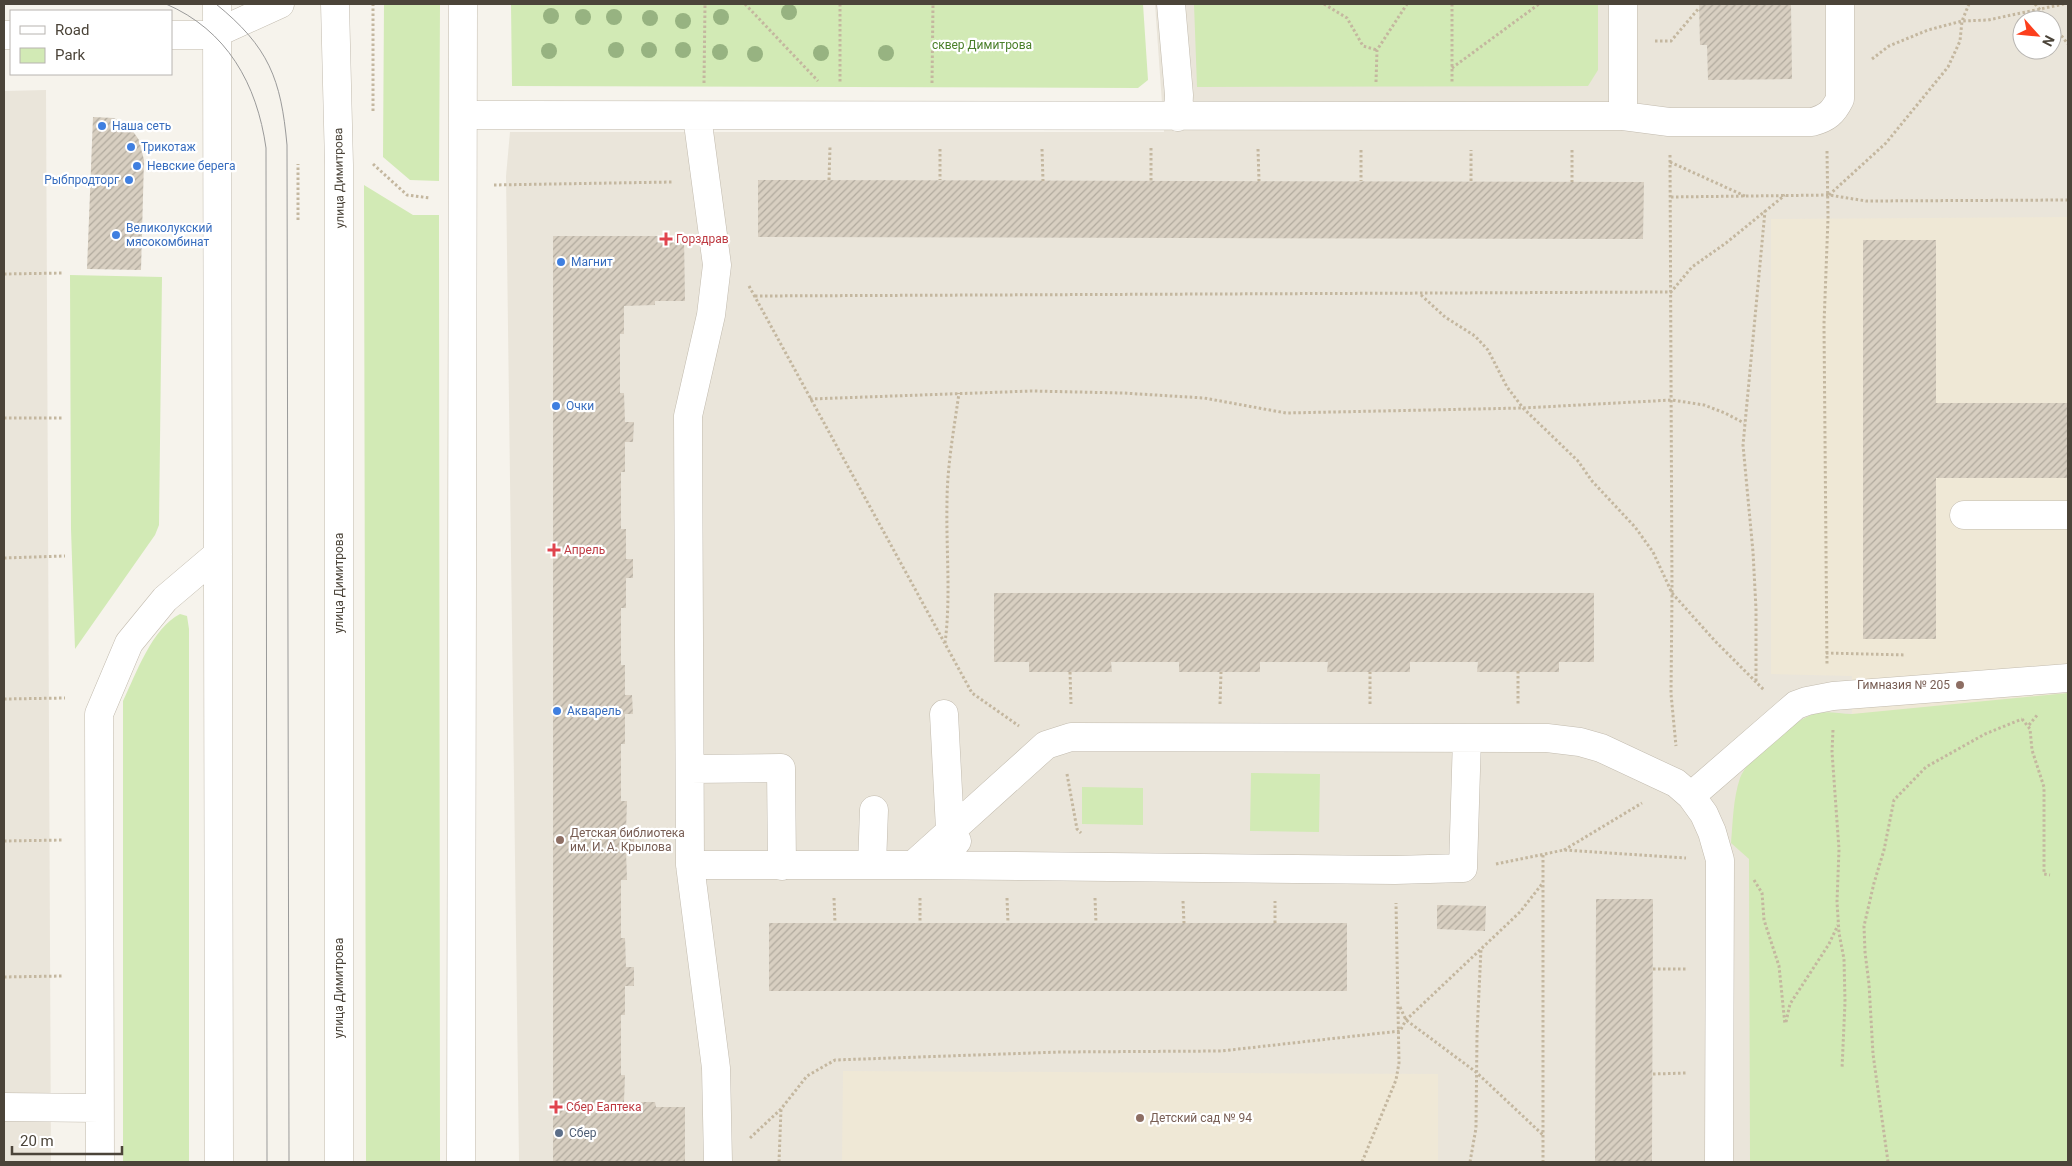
<svg xmlns="http://www.w3.org/2000/svg" width="2072" height="1166" font-family="Roboto,sans-serif">
<style>
.residential{fill:#eae5da;fill-rule:evenodd}
.education{fill:#efe8d6}
.green{fill:#d2eab5}
.building{fill:url(#building-hatch)}
.lines{fill:none;stroke-linecap:round;stroke-linejoin:round}
.minor-casing{stroke:#c2bbae;stroke-width:29}
.path{stroke:#c4b79f;stroke-width:3;stroke-dasharray:2.5 2.5;stroke-linecap:butt}
.minor{stroke:#fff;stroke-width:28}
.tram{stroke:#9a9a9a;stroke-width:1}
.tree{fill:#97b381}
.shop-dot{fill:#3f7fe0;stroke:#fff;stroke-width:2}
.health-dot{fill:#e0444e;stroke:#fff;stroke-width:2}
.education-dot{fill:#8d6e63;stroke:#fff;stroke-width:2}
.service-dot{fill:#5c6f8a;stroke:#fff;stroke-width:2}
.labels{text-anchor:middle;stroke-width:4.5;stroke-linejoin:round;paint-order:stroke}
.park-label{font-size:12px;fill:#4a7f2a;stroke:#fff}
.shop-label{font-size:12px;fill:#366cbe;stroke:#fff;text-anchor:start}
.street-label{font-size:12px;fill:#4b4439;stroke:#fff}
.health-label{font-size:12px;fill:#be3a42;stroke:#fff;text-anchor:start}
.education-label{font-size:12px;fill:#785e54;stroke:#fff;text-anchor:start}
.service-label{font-size:12px;fill:#4e5e75;stroke:#fff;text-anchor:start}
</style>
<defs>
<pattern id="building-hatch" width="6" height="6" patternUnits="userSpaceOnUse" patternTransform="scale(1.25)"><rect width="6" height="6" fill="#d8cfc1"/><path d="M-1 1l2-2M0 6l6-6M5 7l2-2" fill="none" stroke="#b1aa9e"/></pattern>
</defs>
<rect width="100%" height="100%" fill="#f6f3ec"/>
<path class="residential" d="M1155,4h913v1158h-1549l-13,-986 4,-44h654zM2022,20h30v30h-30z
M46,90l5,1072h-47v-1071z"/>
<path class="education" d="M2068,217v945l-216,-296v-190l-81,-2v-455z
M843,1071l595,3v88h-596z"/>
<path class="green" d="M384,4h56l-1,177 -29,-1 -27,-23z
M511,4h632l5,76 -10,8 -626,-2z
M1194,4h404v66l-10,16 -391,1z
M364,185l49,30h26l1,947h-74z
M70,275l92,2 -3,248 -4,10 -80,114 -4,-120z
M180,614l7,2 2,13v533h-66v-461c13,-27 29,-73 57,-87z
M2068,693v469h-318l-1,-303 -18,-16c2,-22 2,-44 9,-65 7,-20 56,-60 77,-65 11,-2 24,1 35,1z
M1251,773l69,1 -1,58 -69,-1z
M1082,787l61,1v37l-61,-1z"/>
<path class="building" d="M1699,4h92l1,75 -84,1 -1,-35h-7z
M93,117l21,1 16,9 9,13 5,20 -3,110 -54,-1z
M758,180l886,2 -1,57 -885,-2z
M553,236h131l1,65h-30v4l-31,1v28h-4v59h4l1,29h9l-1,20h-8v30h-4v57h5v30h7v19h-7v30h-5v57h4v30h7l1,19h-8v30h-4v57h6l-1,30h8v19h-8l1,30h-6v58h4l1,29h8v19h-9v29h-4v60h4l-1,27h31l1,5h29v55h-132z
M1863,240h73v163h132v75h-132v161h-73z
M994,593h600v69h-35v10h-82l1,-10h-68v10h-83l1,-10h-68v10h-81v-10h-68l1,10h-83v-10h-35z
M1596,899h57l-1,263h-57z
M1437,905l49,1 -1,25 -48,-2z
M769,923h578v68h-578z"/>
<g class="lines">
<defs>
<path id="minor" d="M217,4l2,1158
M335,4l4,161v997
M1171,4l8,91 -1,22
M1623,4v112
M4,35h7
M171,35h45
M216,35l-2,-1 66,-30
M463,115l1160,1 46,6h143c15,-4 21,-9 28,-23v-95
M697,116l20,149 -6,50 -23,101 2,449 26,203 2,94
M1964,515h104
M944,714l6,115 7,12
M690,769l91,-1 1,98
M1691,796l105,-91 11,-4 26,-5 235,-18
M690,865h223l482,5 68,-2 4,-130
M872,865l2,-55
M913,865l133,-120 25,-8 476,1 33,4 21,6 75,35 15,13 13,18 8,18 8,28 -1,302
M4,1107l95,1
M100,1162l-1,-448 30,-71 36,-44 53,-45
M461,1162l2,-1158"/>
</defs>
<use href="#minor" class="minor-casing"/>
<path class="path" d="M745,4l73,77
M840,4v80
M1324,4l23,14 16,28 14,4
M1452,4v79
M2035,4l14,16
M2052,24l16,20
M1655,41h16l28,-33
M1872,59l17,-13 39,-16 34,-9 26,-1 76,-16
M1452,68l87,-64
M1376,82l1,-32 30,-46
M704,83l1,-79
M932,83l1,-79
M373,111v-107
M1151,148v33
M940,149v31
M1042,149l1,32
M1258,149l1,32
M1361,150v31
M1572,150v32
M1827,151l1,67 -4,106 3,341
M1670,155l2,438 -1,101 5,52
M1670,162l75,34
M373,164l34,31 23,3
M829,180l1,-33
M1471,181v-31
M494,185l179,-3
M1829,195l57,-52 62,-76 12,-26 2,-20 7,-17
M1671,197l158,-2 37,6 202,-1
M298,220v-56
M4,274l60,-1
M749,286l223,407 47,33
M1421,295l24,22 30,19 13,14 19,37 16,21 55,53 14,20 43,46 18,25 19,41 43,48 49,49
M755,296l916,-4 21,-25 34,-24 59,-48
M810,399l222,-8 91,2 81,5 82,15 237,-5 149,-8 32,5 21,8 19,10
M4,418h60
M4,558l61,-2
M945,643c6,-46 1,-93 2,-140 0,-37 7,-74 12,-110
M1826,653l80,2
M1518,671v35
M1070,672l1,32
M1756,681v-72l-3,-57 -10,-107 22,-234
M4,699l61,-1
M1220,704l1,-32
M1370,704v-32
M2022,719l8,10 2,21 12,37v87l6,1
M2029,725l9,-11
M1833,730l-1,22 7,97 -2,53 2,31 5,26 1,43 -3,67
M1067,774l10,55 4,4
M4,841l60,-1
M1564,850l78,-47
M1543,855v307
M1496,864l68,-14 122,8
M1754,880l8,13 2,27 15,46 6,59
M834,898l1,25
M920,898v25
M1007,898l1,25
M1095,898l1,25
M1183,901l1,22
M1275,923v-22
M1653,969h34
M4,977l59,-1
M1400,1007l6,13 70,52 67,63
M1786,1022l4,-18 39,-60 9,-19
M1653,1074l34,-1
M750,1138l31,-29 26,-33 28,-16 225,-8 161,-1 179,-20 6,-11 114,-108 22,-28
M779,1162l2,-53
M1362,1162l34,-82 3,-17 -3,-160
M1470,1162l6,-34 1,-94 4,-85
M1888,1162l-15,-108 -4,-70 -4,-32 -1,-26 10,-43 10,-33 10,-50 32,-33 59,-33 37,-15"/>
<use href="#minor" class="minor"/>
<path class="tram" d="M166,4c61,26 91,80 100,144l1,1014
M216,4c53,43 65,75 71,141l2,1017"/>
</g>
<g class="tree">
<circle cx="789" cy="12" r="8"/>
<circle cx="551" cy="16" r="8"/>
<circle cx="583" cy="17" r="8"/>
<circle cx="614" cy="17" r="8"/>
<circle cx="721" cy="17" r="8"/>
<circle cx="650" cy="18" r="8"/>
<circle cx="683" cy="21" r="8"/>
<circle cx="616" cy="50" r="8"/>
<circle cx="649" cy="50" r="8"/>
<circle cx="683" cy="50" r="8"/>
<circle cx="549" cy="51" r="8"/>
<circle cx="720" cy="52" r="8"/>
<circle cx="821" cy="53" r="8"/>
<circle cx="886" cy="53" r="8"/>
<circle cx="755" cy="54" r="8"/>
</g>
<g class="shop-dot">
<circle cx="102" cy="126" r="5"/>
<circle cx="131" cy="147" r="5"/>
<circle cx="137" cy="166" r="5"/>
<circle cx="129" cy="180" r="5"/>
<circle cx="116" cy="235" r="5"/>
<circle cx="561" cy="262" r="5"/>
<circle cx="556" cy="406" r="5"/>
<circle cx="557" cy="711" r="5"/>
</g>
<g class="health-dot">
<path d="M663.5 231.5h5v5h5v5h-5v5h-5v-5h-5v-5h5z"/>
<path d="M551.5 542.5h5v5h5v5h-5v5h-5v-5h-5v-5h5z"/>
<path d="M553.5 1099.5h5v5h5v5h-5v5h-5v-5h-5v-5h5z"/>
</g>
<g class="education-dot">
<circle cx="1960" cy="685" r="5"/>
<circle cx="560" cy="840" r="5"/>
<circle cx="1140" cy="1118" r="5"/>
</g>
<circle class="service-dot" cx="559" cy="1133" r="5"/>
<g class="labels">
<g class="park-label">
<text x="982" y="49">сквер Димитрова</text>
</g>
<g class="shop-label">
<text x="112" y="130">Наша сеть</text>
<text x="141" y="151">Трикотаж</text>
<text x="147" y="170">Невские берега</text>
<text x="119" y="184" text-anchor="end">Рыбпродторг</text>
<text x="126" y="232">Великолукский<tspan x="126" dy="14">мясокомбинат</tspan></text>
<text x="571" y="266">Магнит</text>
<text x="566" y="410">Очки</text>
<text x="567" y="715">Акварель</text>
</g>
<g class="street-label">
<text transform="translate(339 178) rotate(-91)" y="4">улица Димитрова</text>
<text transform="translate(339 583) rotate(-90)" y="4">улица Димитрова</text>
<text transform="translate(339 988) rotate(-90)" y="4">улица Димитрова</text>
</g>
<g class="health-label">
<text x="676" y="243">Горздрав</text>
<text x="564" y="554">Апрель</text>
<text x="566" y="1111">Сбер Еаптека</text>
</g>
<g class="education-label">
<text x="1950" y="689" text-anchor="end">Гимназия № 205</text>
<text x="570" y="837">Детская библиотека<tspan x="570" dy="14">им. И. А. Крылова</tspan></text>
<text x="1150" y="1122">Детский сад № 94</text>
</g>
<g class="service-label">
<text x="569" y="1137">Сбер</text>
</g>
</g>
<rect width="2072" height="1166" fill="none" stroke="#4b4439" stroke-width="10"/>
<rect x="10" y="10" width="162" height="65" fill="#ffffff" stroke="#b7b4b0"/>
<rect x="20" y="26" width="25" height="8" fill="#ffffff" stroke="#b7b4b0"/>
<text x="55" y="35" font-size="15" fill="#4b4439">Road</text>
<rect x="20" y="48" width="25" height="15" fill="#d2eab5" stroke="#b7b4b0"/>
<text x="55" y="60" font-size="15" fill="#4b4439">Park</text>
<g transform="translate(2037 35) rotate(117)"><circle r="24" fill="#ffffff" stroke="#b7b4b0"/>
<path d="M0-4L9 19L0 12L-9 19Z" fill="#fc3f1d"/>
<text y="-8" font-size="14" font-weight="bold" text-anchor="middle" fill="#4b4439">N</text>
</g>
<path d="M12 1146v8h110v-8" fill="none" stroke="#4b4439" stroke-width="2.5"/>
<text x="20" y="1146" font-size="15" fill="#4b4439" stroke="#ffffff" stroke-width="4" paint-order="stroke">20 m</text>
</svg>
